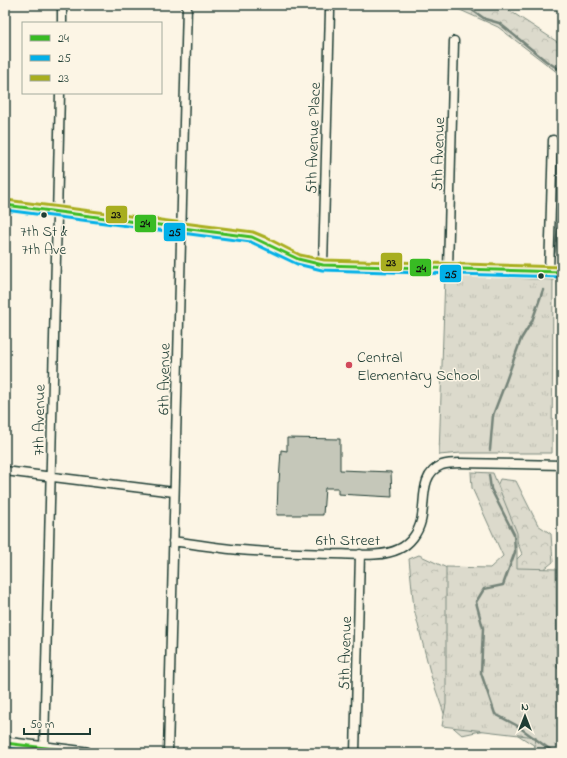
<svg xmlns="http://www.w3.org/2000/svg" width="567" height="758" font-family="'Indie Flower',sans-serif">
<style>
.forest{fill:url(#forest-crowns);stroke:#7e8c80}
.park{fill:url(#park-tufts);stroke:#7e8c80}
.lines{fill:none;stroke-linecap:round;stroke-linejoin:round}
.stream{stroke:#758479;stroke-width:2.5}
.building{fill:#c5c7b9;stroke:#1f3d34}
.street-casing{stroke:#1f3d34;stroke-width:11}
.secondary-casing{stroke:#1f3d34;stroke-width:14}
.street{stroke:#fcf5e5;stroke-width:8}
.secondary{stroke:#fcf5e5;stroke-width:11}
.bus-1-casing{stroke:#fcf5e5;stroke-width:6}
.bus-2-casing{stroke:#fcf5e5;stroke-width:6}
.bus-3-casing{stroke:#fcf5e5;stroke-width:6}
.bus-1{stroke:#38bb23;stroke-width:3}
.bus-2{stroke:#02b0e8;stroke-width:3}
.bus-3{stroke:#a8ae1f;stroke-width:3}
.bus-dot{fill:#1f3d34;stroke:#fcf5e5;stroke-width:1.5}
.poi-dot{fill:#d1495b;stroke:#fcf5e5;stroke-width:1.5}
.labels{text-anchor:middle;stroke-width:3;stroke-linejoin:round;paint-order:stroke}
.bus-label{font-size:15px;fill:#1f3d34;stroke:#fcf5e5}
.street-label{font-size:16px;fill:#1f3d34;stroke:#fcf5e5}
.poi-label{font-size:16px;fill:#1f3d34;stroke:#fcf5e5;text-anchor:start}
.line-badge{stroke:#fcf5e5;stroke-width:1.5}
.pale-badge-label{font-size:11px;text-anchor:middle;font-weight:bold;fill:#111}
</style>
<defs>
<pattern id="forest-crowns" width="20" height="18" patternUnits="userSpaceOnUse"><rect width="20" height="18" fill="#dcdacc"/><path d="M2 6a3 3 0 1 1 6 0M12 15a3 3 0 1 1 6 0" fill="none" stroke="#bcbcb0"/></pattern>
<pattern id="park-tufts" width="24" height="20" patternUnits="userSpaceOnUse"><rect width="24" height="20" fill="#dcdacc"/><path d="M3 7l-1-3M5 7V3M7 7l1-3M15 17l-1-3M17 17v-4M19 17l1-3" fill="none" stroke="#bcbcb0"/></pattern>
</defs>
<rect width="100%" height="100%" fill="#fcf5e5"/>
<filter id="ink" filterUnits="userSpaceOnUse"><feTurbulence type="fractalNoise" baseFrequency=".025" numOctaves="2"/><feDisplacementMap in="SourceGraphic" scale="8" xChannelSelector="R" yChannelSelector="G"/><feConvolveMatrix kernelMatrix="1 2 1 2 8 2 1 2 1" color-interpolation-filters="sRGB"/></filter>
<g filter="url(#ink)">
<path class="forest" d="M449,5h52l61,40v31l-64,-49z
M500,479l16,2 22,44 13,9 2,28 -25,20 9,99 25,-18v90h-16l-42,-27 -42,9 -15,-13 -16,-46 -17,-67 -5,-50 10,-4 45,21 39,-3 19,-19 -26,-66z"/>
<path class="park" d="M445,275l108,5 -1,173h-91l-22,2z
M471,472l22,1 24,60v35l39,1 1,99 5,1v84h-28l2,-16 -94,-11 4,-22v-137l44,1 13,-12 -31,-68z"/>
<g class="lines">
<path class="stream" d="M465,5l20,14 14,4 47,38 16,10
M553,258l2,-7 4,-29 3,-3
M490,450l3,-35 13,-34 15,-42 11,-18 11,-31
M489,475l2,14 23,45 1,18 -12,33 -19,4 -8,13 7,26 -2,45 14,41 21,11 39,28"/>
</g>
<path class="building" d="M287,438l53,1v31l51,2 1,25 -54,-3v-6h-13l-2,27h-46l1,-33h1l2,-32 6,1z"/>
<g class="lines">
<defs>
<path id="street" d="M62,23v-18
M5,205l247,32c15,5 28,15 43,21 9,4 18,5 28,7l239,7
M323,265l7,-254
M448,269l6,-228
M549,272l4,-132
M5,471l169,21
M173,541c27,4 55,9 81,10 27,2 53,2 79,3 20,0 48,4 66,-5 11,-5 19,-16 22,-28 5,-19 -2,-47 21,-56 6,-2 12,-2 18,-2l102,2
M44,748l16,-655
M168,753l19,-748
M355,753l5,-199"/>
<path id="secondary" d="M5,743l81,10"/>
</defs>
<use href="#street" class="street-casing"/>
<use href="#secondary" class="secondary-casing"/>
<use href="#street" class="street"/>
<use href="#secondary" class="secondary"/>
<defs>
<path id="bus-1" d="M5,205l247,32 46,22 25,6 239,7
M5,743l81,10"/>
<path id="bus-2" d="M5,210l246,32 46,22 25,6 240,7
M5,748l40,5"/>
<path id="bus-3" d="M6,200l247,32 12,5 35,18 24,5 238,7"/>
</defs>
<use href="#bus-1" class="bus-1-casing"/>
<use href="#bus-2" class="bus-2-casing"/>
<use href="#bus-3" class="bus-3-casing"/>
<use href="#bus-1" class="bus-1"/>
<use href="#bus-2" class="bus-2"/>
<use href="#bus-3" class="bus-3"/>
</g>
</g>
<g class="bus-dot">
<circle cx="44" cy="215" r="3.5"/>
<circle cx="541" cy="276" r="3.5"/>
</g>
<circle class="poi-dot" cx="349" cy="365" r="4"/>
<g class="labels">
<g class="bus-label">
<text x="44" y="236">7th St &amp;<tspan x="44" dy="18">7th Ave</tspan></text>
</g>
<g class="street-label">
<text transform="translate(312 138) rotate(-88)" y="6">5th Avenue Place</text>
<text transform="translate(437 154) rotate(-88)" y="6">5th Avenue</text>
<text transform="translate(163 379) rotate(-89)" y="6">6th Avenue</text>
<text transform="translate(38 420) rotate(-89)" y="6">7th Avenue</text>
<text x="348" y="545">6th Street</text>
<text transform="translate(344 653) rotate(-88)" y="6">5th Avenue</text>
</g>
<g class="poi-label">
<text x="357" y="362">Central<tspan x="357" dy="18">Elementary School</tspan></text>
</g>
</g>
<g class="line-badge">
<rect x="105" y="205" width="23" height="19" rx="4" fill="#a8ae1f"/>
<rect x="134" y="214" width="23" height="19" rx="4" fill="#38bb23"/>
<rect x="163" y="222" width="23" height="20" rx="4" fill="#02b0e8"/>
<rect x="380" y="252" width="23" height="20" rx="4" fill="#a8ae1f"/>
<rect x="409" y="258" width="23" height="19" rx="4" fill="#38bb23"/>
<rect x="439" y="264" width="23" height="19" rx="4" fill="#02b0e8"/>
</g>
<g class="pale-badge-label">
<text x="116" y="218">23</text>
<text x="145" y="227">24</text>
<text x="175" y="236">25</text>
<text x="391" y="266">23</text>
<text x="421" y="272">24</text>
<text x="451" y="278">25</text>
</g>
<rect width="567" height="758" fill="none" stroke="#fcf5e5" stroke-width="20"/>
<rect x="10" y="10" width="547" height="738" fill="none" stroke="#1f3d34" stroke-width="1.5" filter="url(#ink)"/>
<rect x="22" y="22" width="140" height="72" fill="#fcf5e5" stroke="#a4ab9e"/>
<rect x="30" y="35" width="20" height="6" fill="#38bb23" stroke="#a4ab9e"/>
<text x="58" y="42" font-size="12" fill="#1f3d34">24</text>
<rect x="30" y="55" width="20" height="6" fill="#02b0e8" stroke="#a4ab9e"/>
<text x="58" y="62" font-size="12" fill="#1f3d34">25</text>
<rect x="30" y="75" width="20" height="6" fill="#a8ae1f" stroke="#a4ab9e"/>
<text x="58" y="82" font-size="12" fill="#1f3d34">23</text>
<g transform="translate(525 716)" stroke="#fcf5e5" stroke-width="3" paint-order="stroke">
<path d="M0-3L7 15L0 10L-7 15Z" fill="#1f3d34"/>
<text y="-6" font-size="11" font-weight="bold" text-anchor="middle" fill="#1f3d34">N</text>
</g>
<path d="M24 728v6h66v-6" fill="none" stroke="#1f3d34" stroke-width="2"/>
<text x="30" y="728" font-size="12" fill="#1f3d34" stroke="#fcf5e5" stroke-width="3" paint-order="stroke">50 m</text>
</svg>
